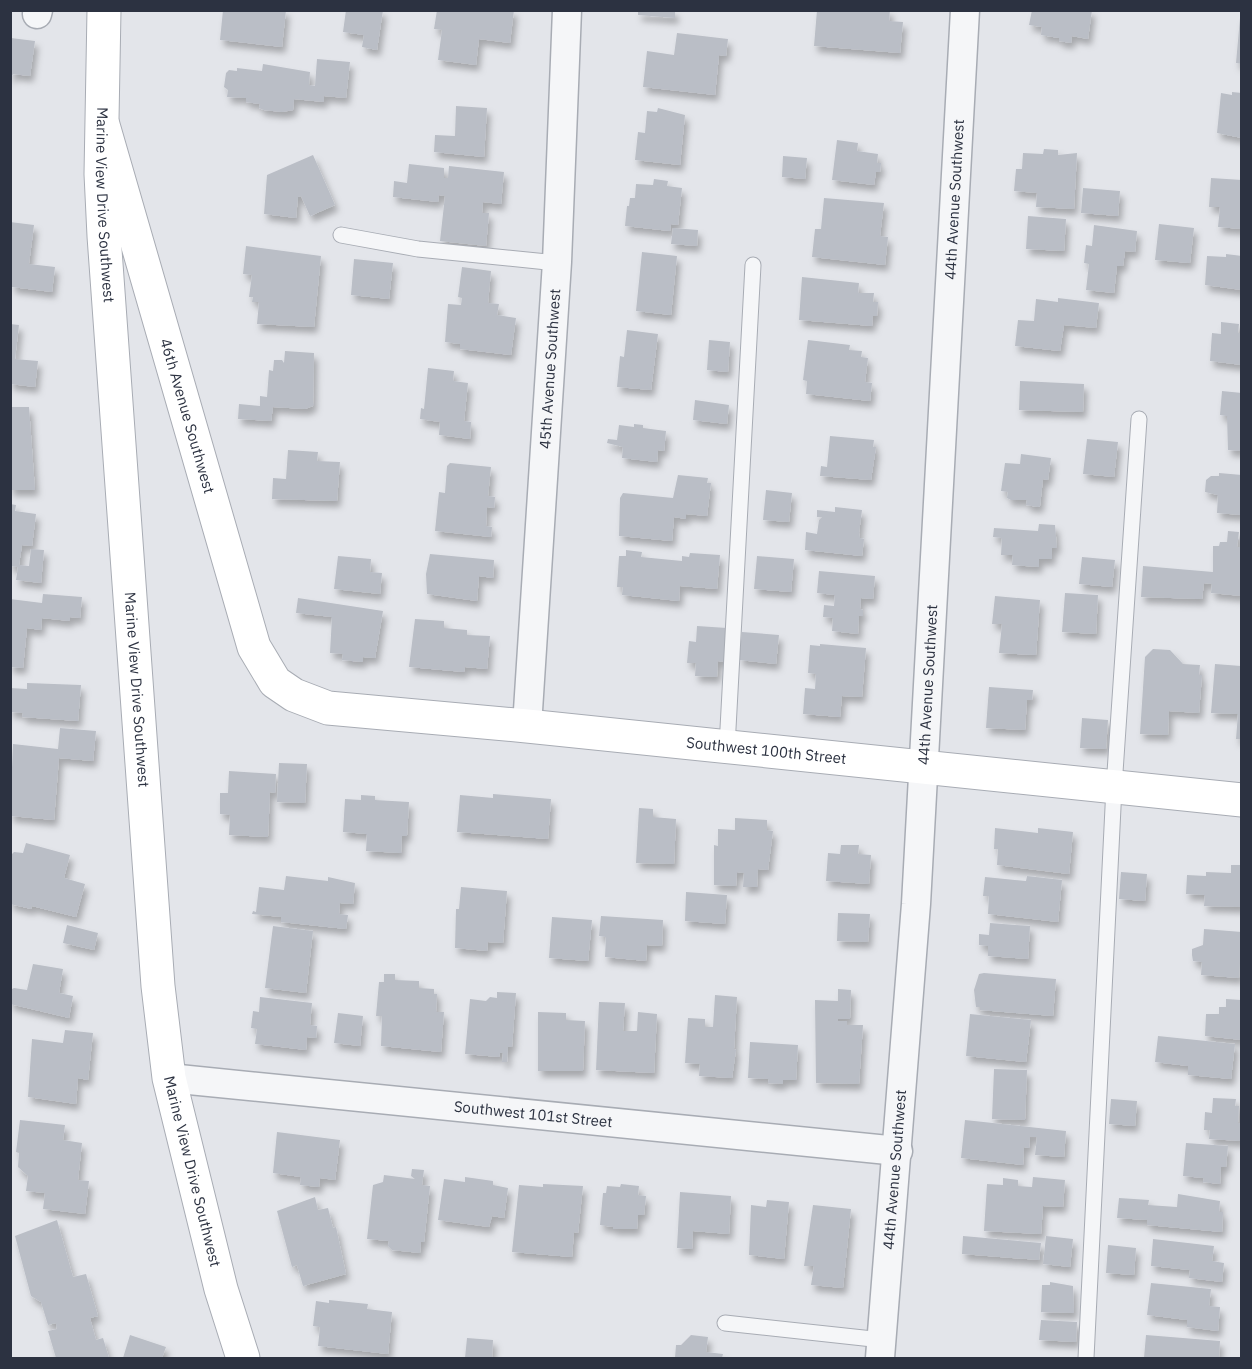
<svg xmlns="http://www.w3.org/2000/svg" width="1252" height="1369" font-family="'IBM Plex Sans',sans-serif">
<style>
.building{fill:#babec6;filter:url(#shadow)}
.lines{fill:none;stroke-linecap:round;stroke-linejoin:round}
.lane-casing{stroke:#a8acb4;stroke-width:17}
.street-casing{stroke:#a8acb4;stroke-width:31}
.secondary-casing{stroke:#a8acb4;stroke-width:35}
.lane{stroke:#f5f6f8;stroke-width:15}
.street{stroke:#f5f6f8;stroke-width:28}
.secondary{stroke:#fff;stroke-width:33}
.labels{text-anchor:middle;stroke-width:4.5;stroke-linejoin:round;paint-order:stroke}
.street-label{font-size:15px;fill:#2c3241;stroke:#f2f4f7}
</style>
<defs>
<filter id="shadow"><feDropShadow dx="3.5" dy="6" stdDeviation="3" flood-color="#0004"/></filter>
</defs>
<rect width="100%" height="100%" fill="#e3e5ea"/>
<path class="building" d="M223,10h63l-4,37 -62,-7z
M346,10h37l-6,40 -15,-3 2,-12 -21,-3z
M437,10h77l-4,33 -31,-4 -3,26 -38,-5 4,-30 -8,-1z
M638,10h37v8l-37,-3z
M817,10h73l-1,11 14,1 -3,31 -86,-7z
M1032,10h60l-4,29 -16,-3 -1,7 -12,-2v-3l-18,-3 1,-8 -13,-2z
M1240,18h2v46l-6,-1z
M677,33l51,6 -2,17 -7,-1 -4,40 -72,-8 4,-36 27,4z
M11,38l24,3 -5,35 -17,-2 -3,6z
M317,59l33,3 -4,36 -22,-2v6l-30,-3 -1,11 -11,2 -18,-2 -5,-2 1,-4 -14,-2v-4l-19,-1 1,-7 -4,-3 2,-14 3,-3 8,1v-3l25,3 1,-7 47,8 -1,13 6,1z
M1232,92l10,1v45l-25,-5 4,-40 11,2z
M456,106l31,2 -3,49 -50,-5 1,-17 20,1z
M658,108l27,7 -5,50 -45,-5 3,-28 7,1 2,-22 10,1z
M837,140l21,3 -1,8 21,3 -1,9h4l-1,9h-4l-2,13 -42,-5z
M1044,149l14,1v5l19,-2 -3,56 -38,-2 1,-14 -23,-2 2,-22h6l1,-16 20,1z
M313,155l22,50 -25,11 -9,-20 -3,1 -2,21 -32,-4 3,-39z
M783,156l24,2 -2,21 -23,-2z
M409,164l35,4v10h4l1,-12 55,6 -3,32 -18,-2 -1,11h7l-3,33 -46,-5 5,-45 -6,-1 -1,7 -45,-5 1,-16 13,2z
M1211,178l31,2v49l-24,-2 2,-20h-11z
M654,179l14,2 -1,5 15,2 -4,37 -7,-1 -1,7 -45,-5 2,-20h2l1,-8h5l1,-14 17,1z
M1083,188l37,3 -2,25 -37,-3z
M824,198l60,5 -4,33 8,1 -3,28 -73,-8 3,-28h6z
M1028,216l38,3 -2,32 -38,-2z
M10,222l24,3 -5,39 26,3 -3,25 -40,-5z
M1159,224l35,4 -4,35 -35,-3z
M1094,225l43,6 -2,21 -10,-1 -2,15h-6l-3,27 -28,-3 3,-26 -5,-1 2,-18 6,1z
M673,228l25,2 -1,16 -26,-2z
M246,246l75,10 -7,71 -57,-3 2,-22h-7l1,-5h-4l3,-22 -9,-1z
M642,252l35,4 -6,59 -35,-4z
M1226,254l16,2v34l-37,-5 2,-29 19,1z
M354,259l39,4 -4,36 -38,-4z
M462,267l29,4 -3,32 11,1 -2,11 19,3 -5,37 -51,-6v-5l-15,-2 3,-38 13,1 1,-7 -4,-1z
M802,277l57,6 -1,10h16l-1,9h5l-1,14h-4l-1,10 -73,-6z
M1058,298l41,5 -3,25 -32,-3 -4,26 -45,-5 3,-26 16,1 2,-22 22,3z
M1221,322l18,2 -1,9h4v32l-32,-4 2,-28 9,1z
M10,324l9,1 -4,34 23,2 -3,26 -25,-3z
M627,330l31,4 -7,56 -34,-3 3,-31 4,1z
M709,340l21,2 -2,30 -21,-2z
M808,340l42,5 -1,5 13,1 -1,6 7,1 -3,24 7,1 -2,18 -64,-7 1,-13 -4,-1z
M285,351l29,2 -1,53 -8,3 -32,-2 -2,14 -33,-2 1,-15 21,2v-10l7,1 2,-27 4,1 1,-11h8l2,3z
M428,368l26,3 -1,10 15,2 -4,38 7,1 -1,17 -31,-4 1,-13 -20,-3 1,-11 3,1z
M1020,381l64,3 -1,28 -64,-2z
M1222,391l20,2v58l-14,-1 -1,-34 -7,-1z
M695,400l34,5 -2,19 -34,-4z
M10,407h19l6,83h-25z
M634,424l9,1v3l23,3 -2,20 -6,-1 -1,12 -35,-4 1,-11 -16,-4 1,-4 9,1 2,-15 15,2z
M830,436l44,4 -1,7h3l-5,33 -51,-4 1,-10 6,1z
M1087,439l31,3 -4,35 -31,-3z
M288,450l30,2 -1,9 23,1 -3,39 -65,-2 1,-21 13,1z
M1021,454l30,4 -3,22 -5,-1 -3,27 -2,1 -12,-2 1,-5h-16l-4,-2 1,-6 -7,-1 4,-28 15,1z
M450,463l41,4 -3,29 7,1 -1,11 -7,-1 -1,19 6,1 -1,10 -56,-6 4,-39 6,1 2,-27z
M1219,473l23,2v40l-25,-2 1,-18 -13,-3 1,-12 5,-4h8z
M678,475l30,3 -1,5h4l-4,33 -21,-2v5l-12,-2 -2,24 -53,-5 1,-38 3,-5 50,5z
M766,490l26,3 -3,29 -26,-2z
M10,504l6,1 -1,6 21,3 -4,32 -10,-1 -3,20 10,1 2,-17 13,1 -3,33 -25,-3 2,-13 -8,-1z
M835,507l27,3 -3,23 1,5 4,1 -2,17 -57,-6 1,-18 11,2 2,-14 3,-3h-5v-7l18,2z
M1039,524l16,1 2,23h-5v11h-13v8l-27,-2 1,-10h-12l1,-17 -9,-1 1,-9 44,3z
M1228,531l11,1 -2,15h5v49l-31,-3 1,-9 -8,-1 -2,16 -61,-2 2,-31 70,6v-26h6l1,-4h7z
M626,550l16,2 -1,5 41,4v-5l7,1 1,-4 30,2 -3,34 -37,-3 -1,15 -57,-6 1,-8h-6l2,-31h7z
M430,554l64,6 -1,18 -14,-2 -2,25 -50,-7 -1,-20z
M338,556l33,3 -1,13 12,1 -2,21 -46,-5z
M757,556l37,3 -3,33 -37,-3z
M1082,557l33,3 -3,27 -33,-3z
M819,571l56,5 -2,23 -12,-1 -1,11 3,1v6h-4l-1,18 -26,-3 1,-13 -10,-1 1,-12 10,1 1,-11 -18,-2z
M1065,593l33,2 -2,39 -34,-2z
M43,594l39,3 -2,21 -10,-1v4l-28,-3 -1,12 -14,-2 -4,40 -13,-1v-68l32,4z
M995,596l45,4 -4,55 -37,-2 3,-29h-10z
M298,598l85,13 -8,47 -12,-1v5l-21,-2 1,-6 -13,-1 2,-36 -36,-4z
M415,619l29,2v7l23,2v5l23,1 -3,33 -22,-2 -1,5 -55,-5z
M697,626l30,2 -2,34 -7,-1 -1,16 -22,-1 1,-13h-9l2,-22 7,1z
M742,632l37,3 -3,29 -37,-4z
M820,644l46,4 -4,49 -20,-1 -2,21 -37,-3 2,-26 10,1 1,-15 -8,-1 2,-28 10,1z
M1153,649l17,1 13,14 17,1 -1,10h3l-3,38 -30,-2 -1,24 -28,-1 5,-77z
M1215,664l26,2 1,73h-6l2,-25 -27,-1z
M27,683l54,2 -3,36 -56,-4 1,-4 -13,-1v-24l17,1z
M989,687l44,3 -1,10h-5l-2,30 -39,-2z
M1082,718l26,2 -2,29 -26,-1z
M60,728l36,3 -3,30 -34,-3 -5,62 -44,-4 3,-72 45,5z
M279,763l28,1 -2,39 -28,-1z
M229,771l47,3 -1,19 -5,-1 -2,45 -39,-2 1,-20 -10,-1v-21h8z
M493,794l58,5 -3,40 -91,-7 3,-37 33,3z
M361,795l14,1v4l34,2 -2,34h-5l-1,17 -35,-2 1,-17 -24,-2 2,-33 16,1z
M639,808l14,1v8l23,2 -2,45 -38,-1z
M735,818l32,2v10l6,1 -5,39 -10,-1 -1,18h-14l1,-14 -7,-1 -1,14 -22,-1v-40l4,1v-17l17,1z
M995,828l43,5v-5l35,4 -4,42 -72,-9 1,-16h-4z
M26,843l44,12 -6,23 21,6 -9,33 -44,-11 -1,3 -21,-5v-48l4,-4 9,1z
M841,845h18l-1,9 13,1 -2,29 -43,-3 2,-28 12,1z
M1231,865h11v42l-38,-1 1,-11 -19,-1 1,-19 19,1v-4l25,1z
M1121,872l26,2 -2,27 -26,-2z
M286,876l42,5v-4l27,6 -2,21 -13,-1 -1,11 9,1 -2,14 -65,-7v-5l-29,-3 1,-3 3,1 3,-25 25,3z
M1027,876l35,4 -4,42 -70,-8 1,-18h-6l2,-19 41,4z
M461,887l46,4 -4,52 -15,-1 -1,9 -32,-3 1,-39h3z
M686,892l41,3 -2,29 -40,-3z
M838,913l32,1 -2,28 -31,-1z
M601,916l62,4 -1,26 -15,-1 -1,16 -41,-4 1,-20 -7,-1z
M552,917l40,3 -4,41 -39,-3z
M990,923l40,3 -2,33 -40,-3v-10l-9,-1v-11l10,1z
M67,925l31,8 -4,17 -31,-7z
M273,926l40,5 -7,62 -41,-5z
M1204,929l38,3 -3,46 -38,-3 1,-13 -9,-1 -1,-6v-6l11,-4z
M33,964l30,5 -4,24 14,3 -4,22 -59,-14v-14l4,-2 13,2z
M984,973l72,6 -3,37 -73,-6v-3h-4l-2,-17 5,-16z
M384,974h11v6l24,1v7l15,1v5h3l-1,18h8l-3,40 -60,-6 1,-30h-6l3,-34h5z
M838,989l13,1 -1,29h-12v2h9v4h16l-4,59 -43,-1 -1,-83 23,1z
M497,992l19,1 -4,54h-4l-1,15h-5l1,-9h-3l-1,4 -34,-3 5,-55 16,2 4,-4 7,1z
M715,995l22,2 -3,52 2,1 -4,28 -33,-2 1,-12 -15,-1 3,-45 17,1v8h8z
M260,997l52,6 -2,22 7,1 -1,12 -9,-1 -1,13 -51,-6 2,-15 -6,-1 2,-17 6,1z
M1226,999l15,1 1,40 -37,-4 1,-22h13v-7h7z
M599,1002l26,1 -2,28h14l1,-19 19,2 -3,59 -58,-3z
M538,1012l28,1v7l19,1 -2,50h-45z
M338,1013l25,3 -3,30 -26,-3z
M970,1014l61,6 -5,42 -60,-6z
M65,1030l28,3 -5,47 -10,-2 -2,26 -48,-7 4,-58 31,4z
M1158,1036l77,8 -4,35 -43,-4v-9l-33,-4z
M750,1042l48,3 -2,35h-13v4l-15,-1 1,-4 -21,-1z
M994,1069l33,1 -2,50 -33,-1z
M1213,1098l23,1 -1,7h4l-1,17h4v18l-33,-2 1,-9h-6l1,-18 7,1z
M1111,1099l26,2 -2,25 -26,-2z
M20,1120l45,5 -2,15 19,3 -4,37 11,1 -4,33 -42,-5 2,-16 -19,-2 2,-15 -10,-9 1,-14 -3,-1z
M965,1120l101,11 -2,26 -29,-2 2,-18h-7l-1,11 -5,-1 -1,18 -62,-7z
M277,1132l63,8 -5,40 -15,-2 -1,9 -19,-2 1,-8 -28,-4z
M1186,1143l42,3 -2,21h-5l-1,17 -17,-2 1,-4 -21,-2z
M412,1169l12,1 -2,15 8,1 -6,56h-3l-1,11 -28,-3 -4,-4 1,-5 -22,-2 6,-54 10,-3 1,-7 31,4 -4,-3z
M465,1177l28,4v4l15,3 -4,30 -12,-2 -3,11 -51,-7 6,-41 21,3z
M1033,1177l32,3 -2,27 -20,-1 -2,28 -57,-3 3,-47 16,1v-7l15,2v6l14,1z
M543,1184l40,2 -5,47 -4,-1 -2,25 -60,-5 7,-67 24,2z
M621,1184l18,2 -1,9 8,1 -2,19h-6l-1,14h-24v-2l-13,-2 3,-32h3l1,-7 13,1z
M680,1192l51,4 -2,38 -36,-3 -1,18 -15,-1z
M1178,1194l42,7 -1,11h4l-1,20 -75,-7v-5l-30,-2 2,-20 30,2 -1,5 29,2z
M315,1197l3,13 10,-2 5,20 3,-1 10,47 -43,12 -6,-21 -5,2 -15,-56z
M767,1200l22,2 -5,57 -35,-4 2,-50 15,2z
M813,1205l38,4 -8,79 -32,-3 3,-19h-10z
M57,1220l16,57 13,-3 12,42 -8,2 6,22 7,-2 6,20h-53l-8,-27 9,-2 -1,-6 -8,2 -7,-23 -10,-6 -16,-60z
M963,1236l78,7 -2,17 -77,-6z
M1046,1236l27,3 -3,28 -27,-3z
M1153,1239l61,7 -2,15 12,2 -2,19 -33,-4 1,-8 -39,-4z
M1108,1245l28,3 -2,27 -28,-2z
M1050,1282l23,4 1,27 -33,-1 1,-27h8z
M1151,1283l60,6 -2,17 11,1 -2,24 -31,-4v-7l-40,-5z
M329,1300l39,4 -1,5 25,3 -4,42 -70,-8 2,-19 -7,-1 3,-25 13,2z
M1041,1320l36,2 -1,20 -37,-2z
M130,1335l36,12 -4,11h-39z
M691,1335l17,2 -2,15 17,2 -1,4h-47l1,-13h5z
M1146,1335l74,6 -1,17h-75z
M467,1338l26,2 -1,18h-27z"/>
<g class="lines">
<defs>
<path id="lane" d="M341,235l77,14 139,14
M727,747l26,-482
M725,1323l157,17
M1086,1358l28,-571 25,-368"/>
<g id="street">
<path d="M37,14l1,-4"/>
<path id="s1" d="M527,726l30,-464 10,-252"/>
<path id="s2" d="M169,1078l729,73"/>
<path id="s3" d="M880,1358l36,-454 49,-894"/>
</g>
<g id="secondary">
<path id="s4" d="M104,10l-3,164 3,62 54,750 11,92 52,211 22,69"/>
<path id="s5" d="M103,125l151,522 21,35 19,13 34,13 199,18 715,74"/>
</g>
</defs>
<use href="#lane" class="lane-casing"/>
<use href="#street" class="street-casing"/>
<use href="#secondary" class="secondary-casing"/>
<use href="#lane" class="lane"/>
<use href="#street" class="street"/>
<use href="#secondary" class="secondary"/>
</g>
<g class="labels">
<g class="street-label">
<text dy="5" stroke="none"><textPath href="#s3" startOffset="1161">44th Avenue Southwest</textPath></text>
<text dy="5" stroke="none"><textPath href="#s4" startOffset="195">Marine View Drive Southwest</textPath></text>
<text dy="5" stroke="none"><textPath href="#s1" startOffset="358">45th Avenue Southwest</textPath></text>
<text dy="5" stroke="none"><textPath href="#s5" startOffset="303">46th Avenue Southwest</textPath></text>
<text dy="5" stroke="none"><textPath href="#s3" startOffset="675">44th Avenue Southwest</textPath></text>
<text dy="5" stroke="none"><textPath href="#s4" startOffset="681">Marine View Drive Southwest</textPath></text>
<text dy="5" stroke="none"><textPath href="#s5" startOffset="1084">Southwest 100th Street</textPath></text>
<text dy="5" stroke="none"><textPath href="#s2" startOffset="366">Southwest 101st Street</textPath></text>
<text dy="5" stroke="none"><textPath href="#s3" startOffset="189">44th Avenue Southwest</textPath></text>
<text dy="5" stroke="none"><textPath href="#s4" startOffset="1167">Marine View Drive Southwest</textPath></text>
</g>
</g>
<rect width="1252" height="1369" fill="none" stroke="#2c3241" stroke-width="24"/>
</svg>
